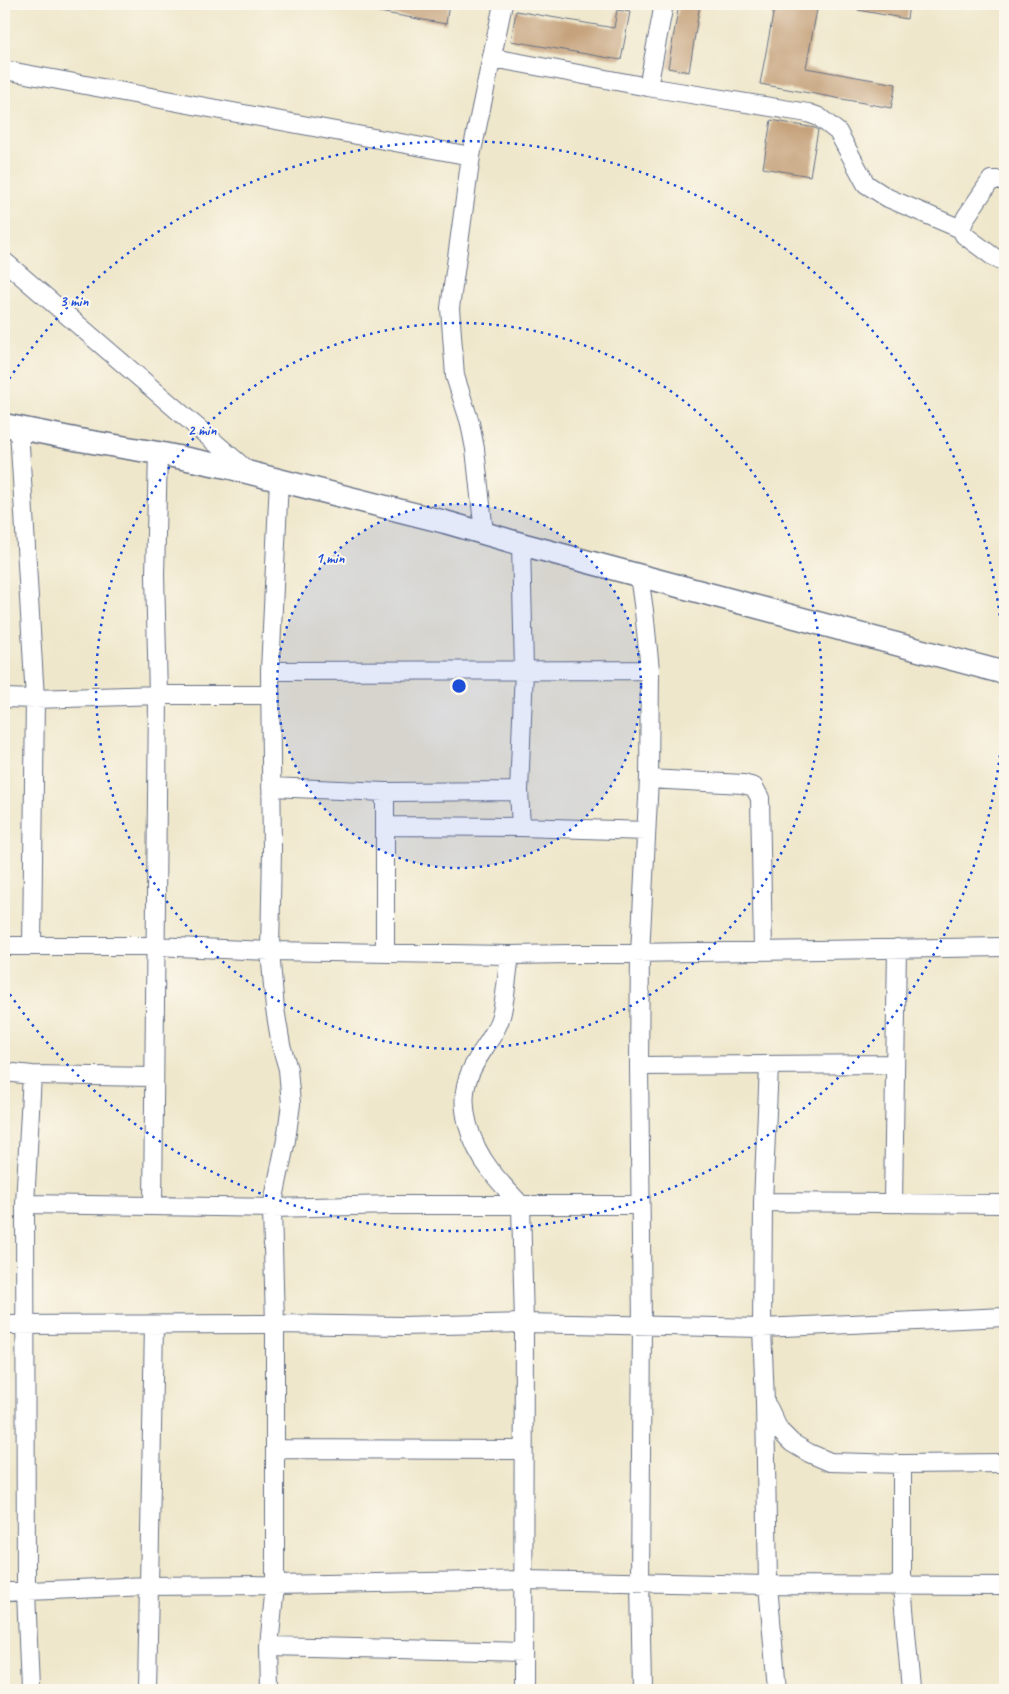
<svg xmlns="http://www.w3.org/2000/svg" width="1009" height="1694" font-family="Caveat,sans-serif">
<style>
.building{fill:#c5a17a}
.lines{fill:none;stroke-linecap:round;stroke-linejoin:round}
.minor-casing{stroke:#656f84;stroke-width:20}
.major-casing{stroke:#656f84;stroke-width:25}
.minor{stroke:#fff;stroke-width:18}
.major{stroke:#fff;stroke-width:22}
.ring{fill:none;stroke:#1d4ed8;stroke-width:2.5;stroke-dasharray:2.5 5}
.centre{fill:#1d4ed8;stroke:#fbf7ec;stroke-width:2.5}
.ring-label{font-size:15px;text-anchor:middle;font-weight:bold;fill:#1d4ed8;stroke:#fbf7ec;stroke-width:4;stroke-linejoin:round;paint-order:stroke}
</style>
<rect width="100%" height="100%" fill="#fbf7ec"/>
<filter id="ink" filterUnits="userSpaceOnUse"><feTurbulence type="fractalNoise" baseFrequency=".02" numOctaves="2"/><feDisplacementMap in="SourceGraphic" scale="10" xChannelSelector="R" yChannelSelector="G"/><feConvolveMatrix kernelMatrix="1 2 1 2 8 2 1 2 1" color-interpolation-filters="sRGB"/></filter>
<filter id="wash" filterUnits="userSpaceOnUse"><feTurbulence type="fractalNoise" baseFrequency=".0096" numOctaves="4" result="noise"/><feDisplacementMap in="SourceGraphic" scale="20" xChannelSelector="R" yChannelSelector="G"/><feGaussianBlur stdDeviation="1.12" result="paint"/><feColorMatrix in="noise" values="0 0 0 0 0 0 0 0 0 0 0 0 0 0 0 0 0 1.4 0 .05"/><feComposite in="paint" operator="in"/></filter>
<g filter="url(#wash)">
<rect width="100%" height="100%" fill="#efe7cb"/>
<g id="blocks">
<path class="building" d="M368,4h81l-3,20 -78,-14z
M679,4h21l-11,68 -21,-4z
M775,4h43l-12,64 90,16 -5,24 -131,-24z
M858,4h51l-2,15 -49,-9z
M617,10l13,2 -9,48 -110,-19 5,-30 98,17z
M771,120l44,8 3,2 -8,46 -47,-8z"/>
</g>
</g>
<g filter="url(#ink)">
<use href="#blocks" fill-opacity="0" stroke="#656f84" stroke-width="1"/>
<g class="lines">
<defs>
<path id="minor" d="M493,58l155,29 160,26 11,4 19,15 28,52 22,14 73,31 3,6 31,23 10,4
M4,70l467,86
M648,87l16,-83
M961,229l5,-12 25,-37h14
M4,261l244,210
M19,429l16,270 -3,246
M484,533l-9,-84 -5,-26 -15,-47 -5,-68 21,-152 32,-152
M639,575l5,36 6,59 -1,109 -9,175 -1,112 3,259 -2,257 2,108
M270,671l380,-1
M4,698l31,1 123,-4h112
M649,779l94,5 11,3 6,11 3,152
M271,787l114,5 134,-1
M385,826l136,1 125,4
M521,827l-2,-36 5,-121 -3,-126
M4,946h151l115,5 240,4 495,-8
M385,952v-160
M510,955c-3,19 -4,39 -8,57 -5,23 -23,40 -32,61 -14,32 1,72 21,98 9,12 20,23 30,34l3,118 -1,367
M639,1066l255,-2
M769,1066l-6,136 -1,126 3,74 3,183 9,105
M4,1072l28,3 121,2
M763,1202l242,2
M893,1202l4,-254
M25,1204l247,4 121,-3h247
M153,1206l5,-511 -3,-120 3,-122
M4,1325l271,-1 127,2 122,-3 238,5 243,-11
M768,1407l11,23 13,13 17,10 21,9 72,2 103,-1
M275,1449l248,1
M902,1464v121l9,105
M4,1592l144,-6 127,-1 249,-5 244,5 237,1
M269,1646l254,6
M30,1690l-4,-99 -1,-387 7,-129
M147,1690l7,-365
M270,1690l-1,-44 6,-61v-261l-3,-116 14,-68 5,-36 -3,-35 -7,-24 -6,-36 -5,-58 2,-101 -2,-179 9,-191"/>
<path id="major" d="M4,425l76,15 78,13 69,14 218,55 76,22 484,129"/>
</defs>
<use href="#minor" class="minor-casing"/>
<use href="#major" class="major-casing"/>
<use href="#minor" class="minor"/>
<use href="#major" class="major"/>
</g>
</g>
<circle cx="459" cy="686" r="182" fill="#1d4ed8" fill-opacity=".12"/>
<g class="ring">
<circle cx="459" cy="686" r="182"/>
<circle cx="459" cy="686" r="363"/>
<path d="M5 385A545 545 0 1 1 5 987"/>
</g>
<circle cx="459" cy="686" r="8" class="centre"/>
<g class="ring-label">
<text x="74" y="306">3 min</text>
<text x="202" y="435">2 min</text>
<text x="330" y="563">1 min</text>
</g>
<rect width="1009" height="1694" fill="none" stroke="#fbf7ec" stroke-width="20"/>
</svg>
